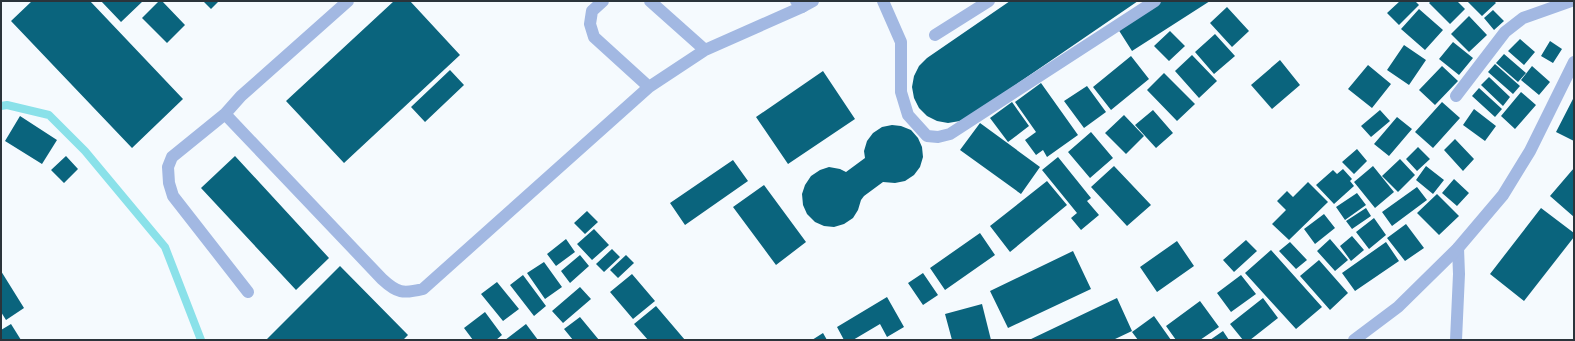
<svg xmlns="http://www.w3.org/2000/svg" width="1575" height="341" font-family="'DejaVu Sans',sans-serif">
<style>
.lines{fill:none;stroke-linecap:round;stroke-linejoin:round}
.stream{stroke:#8ae1e9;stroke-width:8}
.building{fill:#0a647d}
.service{stroke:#a2b8e2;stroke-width:12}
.minor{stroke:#a2b8e2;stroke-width:12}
</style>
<rect width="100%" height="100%" fill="#f5fafe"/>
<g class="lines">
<path class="stream" d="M1,106l6,-1 42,10 36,36 80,96 36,93"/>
</g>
<path class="building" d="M32,1h58l93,98 -51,49 -121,-127z
M101,1h42l-22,21z
M159,1h3l23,24 -18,18 -25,-25z
M203,1h16l-8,8z
M394,1h16l50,54 -116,108 -58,-62z
M1010,1h128l-168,115 -10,5 -12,2 -11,-2 -10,-5 -8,-8 -5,-10 -2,-11 2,-11 5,-10 8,-8z
M1161,1h49l-78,50 -14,-22z
M1400,1h15l4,4 -20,20 -12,-12z
M1431,1h26l8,8 -15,15 -21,-21z
M1467,1h27l2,2 -14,13z
M1227,7l22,24 -17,16 -22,-24z
M1419,9l24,21 -18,20 -24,-21z
M1493,10l11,11 -10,9 -10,-12z
M1469,16l18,19 -18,17 -18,-18z
M1170,31l15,15 -16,15 -15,-15z
M1215,34l20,22 -21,18 -19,-22z
M1520,39l15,13 -11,13 -16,-14z
M1550,41l12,8 -9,14 -12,-7z
M1453,42l20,16 -14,17 -20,-16z
M1404,45l22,15 -17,25 -22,-15z
M1504,54l22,19 -8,9 -22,-19z
M1192,55l25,26 -18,17 -24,-27z
M1131,56l18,23 -38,31 -18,-23z
M1280,60l20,25 -28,24 -21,-24z
M1495,64l25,22 -7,8 -25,-22z
M1368,65l23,19 -19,24 -24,-19z
M1442,66l16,15 -23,24 -16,-15z
M1532,66l18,16 -11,13 -18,-15z
M450,70l14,15 -39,37 -14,-15z
M823,71l32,48 -67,45 -32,-47z
M1164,73l31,31 -18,17 -30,-31z
M1489,77l21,20 -7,9 -22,-21z
M1041,83l37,52 -31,22 -4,-7 -7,5 -11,-15 11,-8 -21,-30z
M1087,86l19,26 -22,16 -20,-27z
M1479,88l23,21 -7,8 -23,-21z
M1521,92l15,13 -21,24 -14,-13z
M1574,97v44l-18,-9z
M1012,102l17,24 -21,16 -18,-24z
M1442,102l18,16 -27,30 -18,-16z
M1474,109l22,17 -11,15 -22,-16z
M1153,110l20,23 -17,15 -21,-23z
M1380,110l10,11 -19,16 -10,-11z
M1124,115l20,21 -18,18 -21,-21z
M20,116l37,24 -15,24 -37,-23z
M1397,117l15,12 -23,27 -15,-12z
M980,123l60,44 -19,27 -61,-44z
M892,125l9,1 10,4 7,8 4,9 1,10 -3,10 -6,8 -9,6 -10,2 -12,-1 -19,14 -3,4 -3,10 -5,8 -9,6 -10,3 -10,-1 -9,-4 -8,-8 -4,-9 -1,-11 3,-9 6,-9 9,-6 9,-3 11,2 6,3 19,-14 -1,-7 3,-10 6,-8 9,-6z
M1091,132l22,26 -23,20 -22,-26z
M1455,139l19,20 -11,12 -19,-21z
M1418,147l12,12 -13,12 -11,-12z
M1357,149l10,12 -13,13 -12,-12z
M66,156l12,13 -14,14 -13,-13z
M235,156l94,102 -33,32 -95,-102z
M1058,157l33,41 -4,3 12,14 -18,15 -10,-12 6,-5 -35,-43z
M1400,159l15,16 -17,17 -16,-16z
M733,160l15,21 -63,44 -15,-22z
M1114,166l37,39 -24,21 -36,-39z
M1373,166l21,26 -19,16 -21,-26z
M1426,166l18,14 -11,14 -17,-14z
M1574,168v49l-24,-21z
M1343,169l9,10 -2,2 4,5 -20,18 -18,-19 17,-15 4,4z
M1454,179l15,14 -12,13 -15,-13z
M1047,181l20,24 -57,47 -20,-26z
M1308,182l20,20 -39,38 -17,-16 14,-14 -9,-9 10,-10 6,6z
M764,185l42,57 -30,23 -43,-58z
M1417,187l10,13 -35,26 -10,-14z
M1357,193l9,12 -21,15 -9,-13z
M1437,194l22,22 -20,19 -22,-22z
M1366,208l5,8 -19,13 -6,-8z
M1541,208l33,25v4l-50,64 -34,-27z
M587,211l11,11 -13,12 -11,-11z
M1324,214l11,14 -20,16 -11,-15z
M1374,218l12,17 -17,14 -13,-17z
M1406,224l18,24 -19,13 -18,-23z
M594,229l15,16 -17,15 -15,-16z
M980,233l15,22 -50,35 -15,-22z
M1352,236l12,14 -13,11 -11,-15z
M566,239l9,13 -19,14 -9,-12z
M1330,239l18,21 -13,11 -18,-20z
M1246,240l11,11 -23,21 -11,-12z
M1177,241l17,25 -37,26 -17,-25z
M1290,242l17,18 -11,9 -17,-18z
M1386,242l13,19 -44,30 -13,-18z
M612,249l8,8 -16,15 -8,-8z
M1271,250l51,57 -26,22 -51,-56z
M1073,251l18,38 -83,39 -18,-37z
M580,255l9,11 -19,17 -9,-12z
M626,255l8,8 -16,15 -8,-8z
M1319,260l29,33 -18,17 -30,-34z
M544,262l18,25 -17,12 -18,-26z
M340,266l68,69 -5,5h-137z
M1,271l23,37 -18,12 -5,-8z
M923,273l15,22 -15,10 -15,-22z
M632,274l23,27 -22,18 -23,-27z
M523,275l23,31 -12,10 -24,-31z
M1241,275l15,19 -25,18 -14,-19z
M497,282l22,27 -16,12 -22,-27z
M580,287l11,12 -28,24 -11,-12z
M887,297l17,30 -17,10 -7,-13 -27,16h-9l-7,-13z
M1117,298l15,33 -19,9h-84z
M1263,298l15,20 -28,22h-7l-13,-16z
M1200,301l19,26 -19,13h-24l-10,-14z
M982,304l9,36h-39l-7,-26z
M656,306l29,34h-37l-14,-16z
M485,312l17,23 -6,5h-23l-9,-12z
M1154,316l17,24h-33l-6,-8z
M580,317l19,23h-26l-9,-11z
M11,324l10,16h-20v-10z
M526,324l12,16h-33z
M1223,331l6,9h-19z
M823,333l4,7h-15z"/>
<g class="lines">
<path class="service" d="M348,1l-107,95 -16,18 157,165c15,14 21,15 41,10l226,-202 56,-37 97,-43 -6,-6
M603,1l-11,10 -2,13 4,13 55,50
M650,1l55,49
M883,1l18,41v50l7,23 19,21 11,1 12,-3 205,-133
M935,35l54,-34
M225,114l-53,43 -4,10 1,16 4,13 75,96
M1456,340l3,-66 -1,-26"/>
<path class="minor" d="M802,7l11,-6
M1456,96l49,-64 18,-14 48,-17
M1354,340l44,-33 60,-59 45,-53 27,-44 44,-89"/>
</g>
<rect width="1575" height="341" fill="none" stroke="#2b343b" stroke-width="4"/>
</svg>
